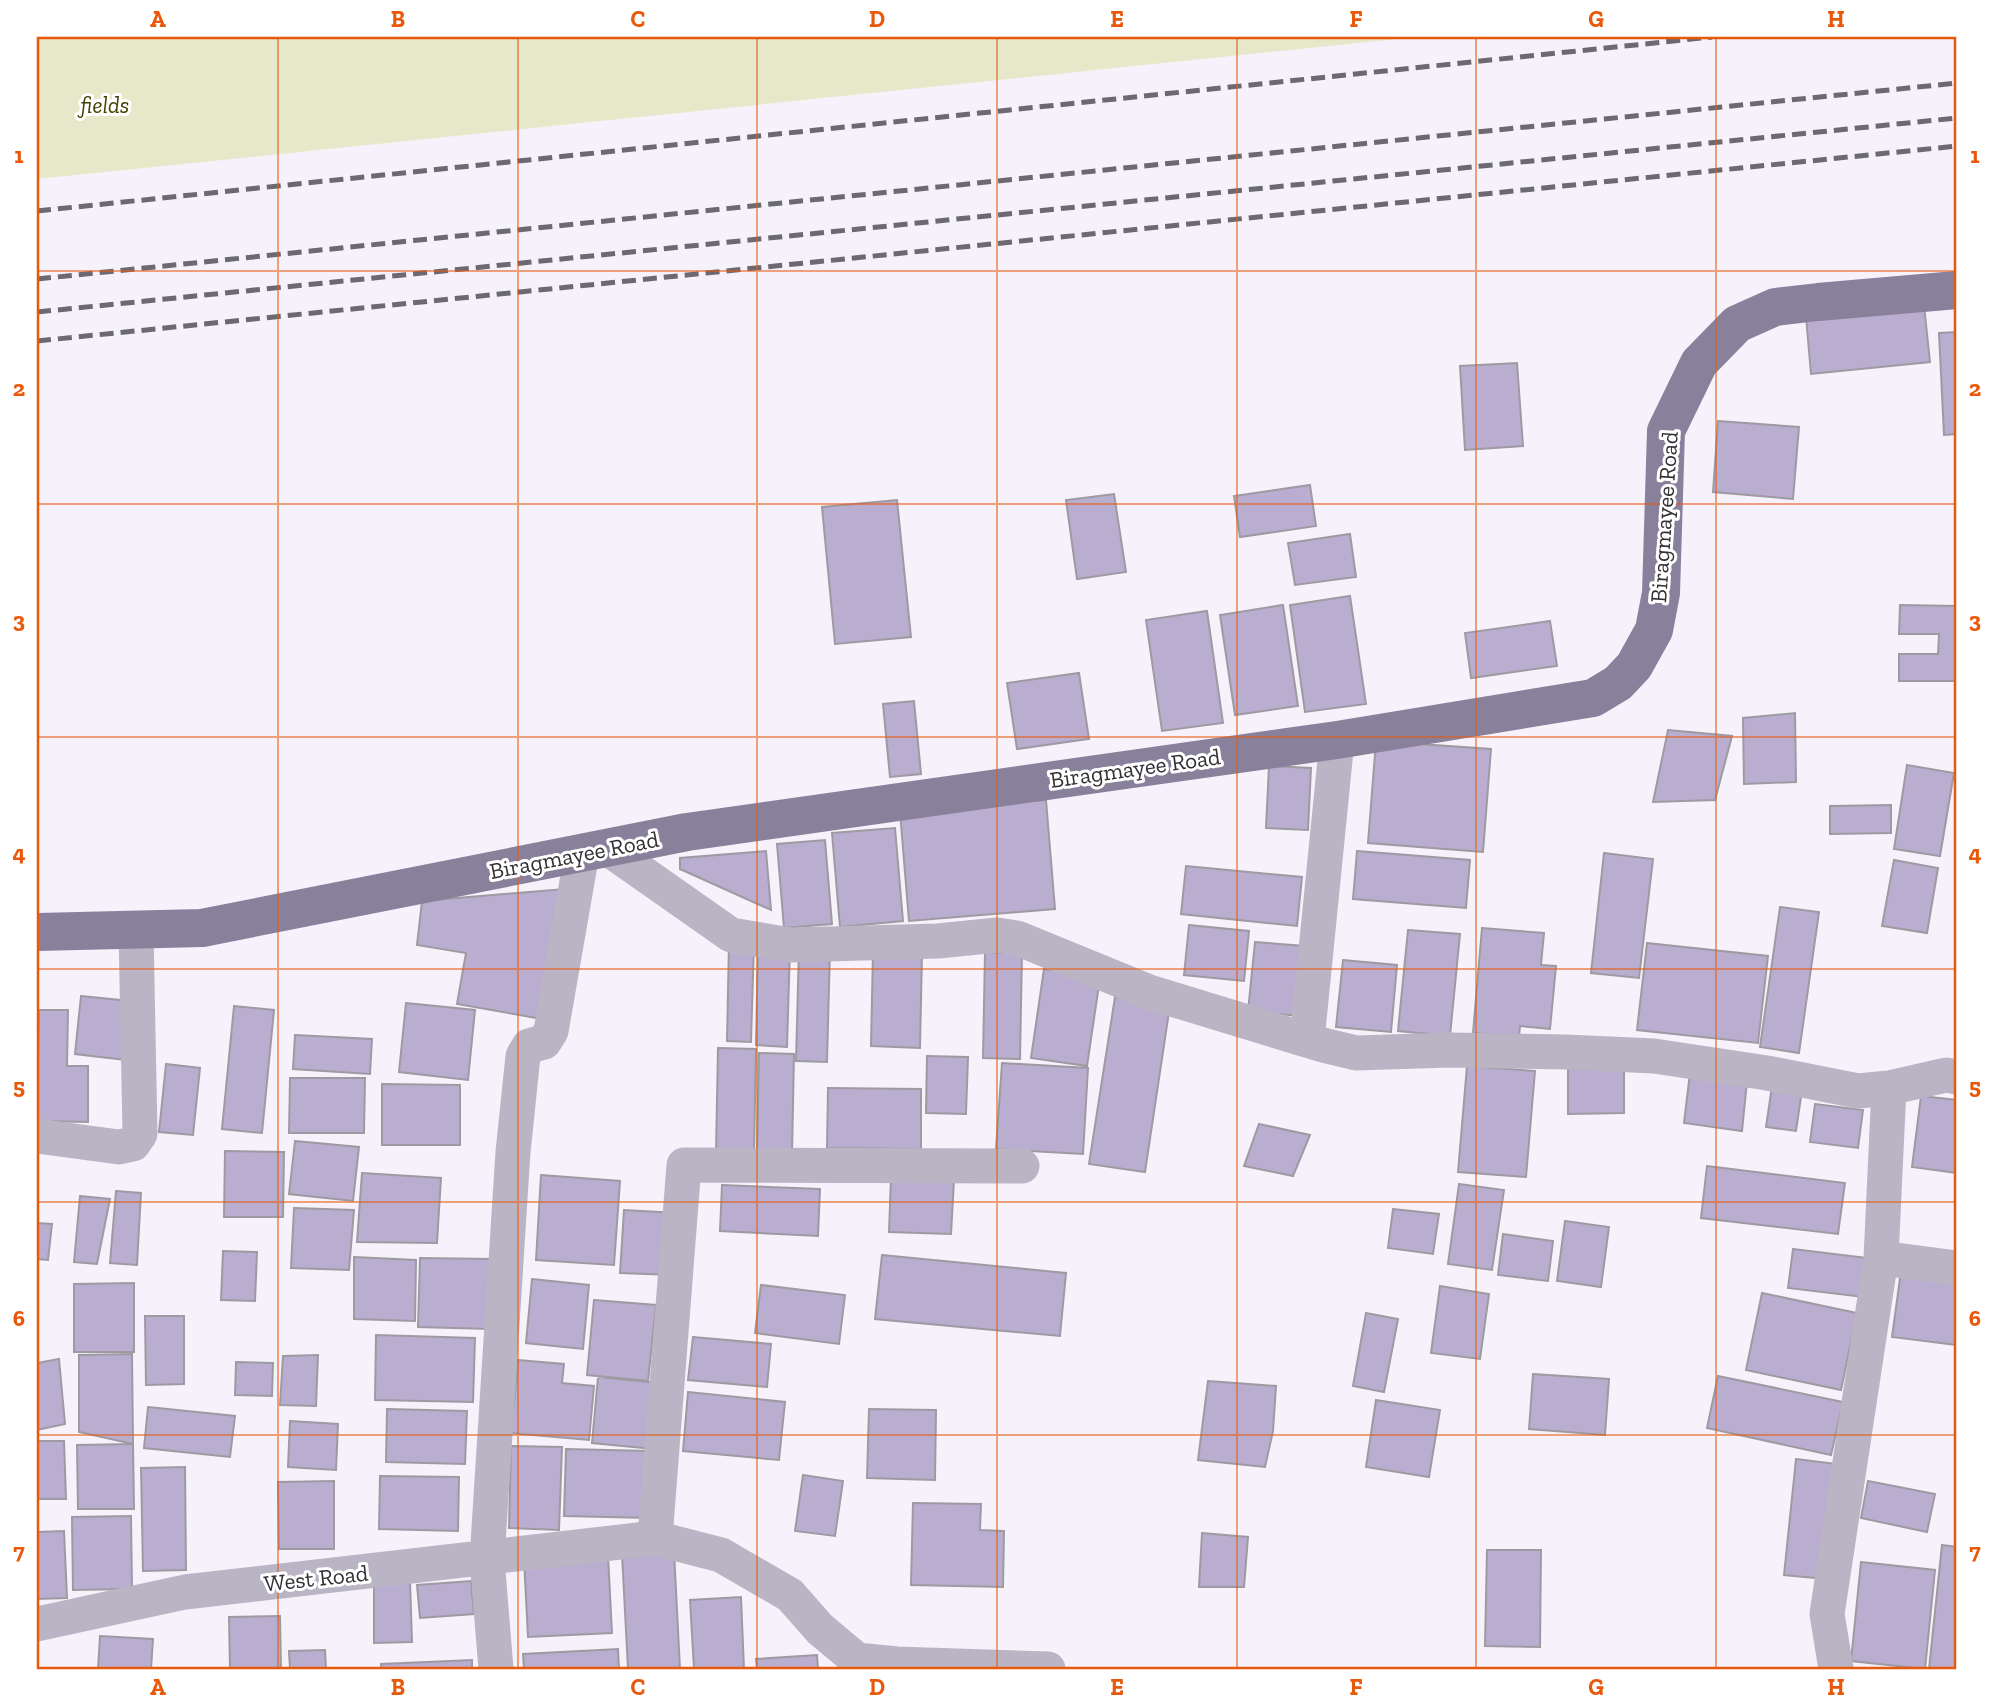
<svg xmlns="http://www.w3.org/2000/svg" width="1994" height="1706" font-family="'Zilla Slab',serif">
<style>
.green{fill:#e7e7c9}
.building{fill:#b9aed0;stroke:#9d9aa2;stroke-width:2}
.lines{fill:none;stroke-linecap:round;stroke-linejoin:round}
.street{stroke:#bab5c5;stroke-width:35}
.primary{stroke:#89809c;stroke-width:38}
.rail{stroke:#6c6a70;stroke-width:5;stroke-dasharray:14 7;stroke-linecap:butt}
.grid{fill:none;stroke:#e8590c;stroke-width:2;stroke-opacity:0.55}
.labels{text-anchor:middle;stroke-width:6;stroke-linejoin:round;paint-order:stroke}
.park-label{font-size:23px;font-style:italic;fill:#454300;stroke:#fff}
.street-label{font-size:23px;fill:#313034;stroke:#fff}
.neatline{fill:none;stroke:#e8590c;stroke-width:2.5}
.grid-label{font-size:23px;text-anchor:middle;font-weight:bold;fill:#e8590c}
</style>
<rect width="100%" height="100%" fill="#f5f2fb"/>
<path class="green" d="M37,37h1379l-1379,142z"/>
<path class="building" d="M1924,305l6,57 -119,12 -5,-57z
M1957,332v102l-13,1 -5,-102z
M1517,363l6,83 -58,4 -5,-84z
M1718,421l81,6 -6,72 -80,-7z
M1310,485l6,41 -76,11 -6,-41z
M1114,494l12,78 -49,7 -11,-79z
M897,500l14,137 -76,7 -13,-137z
M1350,534l6,43 -61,8 -7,-42z
M1350,596l16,108 -61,8 -15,-107z
M1283,605l15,101 -63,9 -15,-100z
M1900,605l57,1v75h-58v-27h39l1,-20h-40z
M1207,611l16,112 -61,8 -16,-111z
M1550,621l7,45 -86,12 -6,-45z
M1079,673l10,66 -72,10 -10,-66z
M914,701l7,73 -31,3 -7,-73z
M1795,713l1,69 -52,2 -1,-66z
M1668,730l64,6 -17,64 -62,2z
M1376,741l115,8 -8,103 -115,-9z
M1907,765l47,8 -14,83 -46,-7z
M1269,766l42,2 -3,62 -42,-2z
M1046,800l9,109 -146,12 -9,-109z
M1891,805v28l-61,1v-28z
M895,828l8,93 -63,6 -8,-94z
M825,840l7,84 -48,4 -7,-84z
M766,851l5,59 -91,-41v-11z
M1357,851l113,9 -4,48 -113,-9z
M1604,853l49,6 -14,119 -48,-5z
M1894,860l44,8 -11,65 -45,-7z
M1186,866l116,11 -5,49 -116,-12z
M564,889l-22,130 -85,-15 9,-51 -49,-8 5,-44z
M1780,907l39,5 -20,141 -39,-6z
M1189,925l60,6 -5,50 -60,-6z
M1482,928l62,5 -3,32 15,1 -6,63 -30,-3 -1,11 -46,-4z
M1408,930l52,4 -10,102 -52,-5z
M729,942h25l-3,100 -24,-1z
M1255,942l50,4 -6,70 -51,-5z
M1647,943l121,13 -10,87 -121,-13z
M758,946l32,1 -3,100 -31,-2z
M799,949h31l-3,113 -31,-1z
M873,952l49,1 -2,95 -49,-2z
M985,952l37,1 -2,106 -37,-1z
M1343,960l54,5 -6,67 -55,-5z
M1044,969l56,9 -13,88 -56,-8z
M81,996l49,5 -5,59 -50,-6z
M1115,997l55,8 -25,167 -56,-8z
M406,1003l69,7 -7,70 -69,-8z
M234,1006l40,4 -12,123 -40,-4z
M39,1010h29l-1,56h21v56l-51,-1z
M295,1035l77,4 -2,35 -77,-5z
M718,1048l38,1 -2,104h-38z
M759,1053l35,1 -2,100 -35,-1z
M927,1056l41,1 -2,57 -40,-1z
M1002,1063l86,5 -5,86 -87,-5z
M166,1064l34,4 -7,67 -34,-3z
M1568,1064h56v49l-56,1z
M1467,1066l68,5 -9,106 -68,-5z
M1690,1073l57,8 -5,50 -58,-8z
M290,1078h75l-1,55h-75z
M382,1084l78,1v60h-78z
M1772,1086l30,4 -6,41 -30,-4z
M828,1088l93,1v60l-94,-1z
M1921,1096l36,4v73l-45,-6z
M1815,1104l48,6 -5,38 -48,-6z
M1259,1124l51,11 -17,41 -49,-10z
M295,1141l64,6 -6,54 -64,-7z
M225,1151l59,1 -1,65h-59z
M1707,1166l138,17 -7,51 -137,-16z
M362,1173l79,5 -4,65 -80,-1z
M541,1175l79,6 -6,84 -78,-5z
M891,1177l63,3 -3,54 -62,-2z
M1459,1184l45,6 -12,80 -44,-6z
M722,1185l98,4 -2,47 -98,-5z
M116,1191l25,2 -4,72 -27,-2z
M80,1196l30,3 -13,65 -23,-2z
M294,1208l60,2 -5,60 -58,-2z
M1393,1209l46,5 -6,40 -45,-6z
M624,1210l52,3 -4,62 -52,-2z
M1565,1221l44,6 -8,60 -44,-6z
M37,1223l15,1 -4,36 -11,-1z
M1503,1234l50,7 -5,40 -50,-6z
M1793,1249l75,9 -5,39 -75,-9z
M223,1251l34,1 -2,49 -34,-1z
M882,1255l184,18 -6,63 -185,-17z
M354,1257l62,3 -1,61 -61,-2z
M420,1258l73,1 -3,70 -72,-2z
M1901,1271l56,7v67l-65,-8z
M532,1279l57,6 -6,64 -57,-6z
M134,1283v69h-60v-68z
M761,1285l84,10 -6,49 -84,-11z
M1440,1286l49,8 -9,65 -49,-6z
M1762,1293l95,20 -16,77 -95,-20z
M594,1300l62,5 -8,76 -61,-6z
M1366,1313l32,6 -14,73 -31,-6z
M145,1316h39v68l-38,1z
M376,1335l99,3 -2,64 -98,-2z
M693,1337l78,7 -4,43 -79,-7z
M132,1354l1,90 -54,-12v-77z
M318,1355l-2,51 -36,-1 3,-49z
M59,1359l6,65 -28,6v-67z
M518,1360l46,4 -2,19 32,3 -5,54 -78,-7z
M236,1362l37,1 -1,33 -37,-1z
M1533,1374l76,5 -4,56 -76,-6z
M1718,1376l125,26 -12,53 -124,-27z
M598,1377l62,6 -7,66 -61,-6z
M1208,1381l68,5 -3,45 -8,36 -67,-7z
M688,1392l97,10 -6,58 -96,-9z
M1376,1400l64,10 -11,67 -63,-10z
M148,1407l87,9 -5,41 -86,-9z
M387,1409l80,2 -2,53 -79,-2z
M869,1409l67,1 -1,70 -68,-2z
M290,1421l48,3 -2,46 -48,-3z
M37,1441h27l2,58h-29z
M133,1444l1,65h-56l-1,-64z
M511,1446l51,1 -3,83 -50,-2z
M566,1449l84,2 -1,67 -85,-2z
M1796,1459l41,5 -12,115 -41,-4z
M185,1467l1,103 -43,1 -2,-103z
M803,1475l40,6 -8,55 -40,-5z
M380,1476l79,1 -1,54 -79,-2z
M334,1481v68h-55l-1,-67z
M1868,1481l67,13 -8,38 -66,-14z
M913,1503l68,1 -1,26 24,1 -1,56 -92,-2z
M131,1516l1,73 -59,1 -1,-73z
M64,1531l3,67 -30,1v-67z
M1202,1533l46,4 -4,50h-45z
M1942,1545l15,2v122h-28z
M1487,1550h54l-1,97 -55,-1z
M674,1551l6,118h-52l-6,-115z
M608,1555l4,78 -84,4 -4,-78z
M1861,1562l74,8 -10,99 -74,-8z
M410,1581l2,61 -38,1v-61z
M471,1581l3,33 -54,4 -3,-33z
M741,1597l3,72h-50l-4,-69z
M280,1616l1,53h-51l-1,-52z
M100,1636l53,3 -2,30h-53z
M618,1649l1,20h-95l-1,-15z
M325,1650l1,19h-36l-1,-18z
M817,1655l1,14h-61l-1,-10z
M472,1660v9h-91v-5z"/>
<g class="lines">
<path class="street" d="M607,848l124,87 59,10 148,-4 59,-6 20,3 132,54 174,53 33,8 95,-3 115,2 88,4 113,17 91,18 31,-3 57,-13 11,2
M1307,1040l30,-300
M37,1136l82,11 14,-3 7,-10 -4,-204
M1881,1258l76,10
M655,1538l29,-373 338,1
M37,1624l148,-32 470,-54 66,17 69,40 30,34 37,31 40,4 151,5
M496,1669l-9,-110 26,-407 10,-96 6,-10 15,-4 7,-11 31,-178
M1836,1669l-9,-55 54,-356 8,-170"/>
<path class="primary" d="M37,932l165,-4 485,-96 650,-92 256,-42 25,-15 16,-17 20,-36 7,-37 5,-162 33,-68 38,-39 38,-17 43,-5 139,-12"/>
<path class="rail" d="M37,211l1675,-174
M37,279l1920,-196
M37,312l1920,-194
M37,341l1920,-195"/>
</g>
<path class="grid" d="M278,37v1632M518,37v1632M757,37v1632M997,37v1632M1237,37v1632M1476,37v1632M1716,37v1632M37,271h1920M37,504h1920M37,737h1920M37,969h1920M37,1202h1920M37,1435h1920"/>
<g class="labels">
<g class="park-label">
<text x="105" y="113">fields</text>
</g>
<g class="street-label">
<text transform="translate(1664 517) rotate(-86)" y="8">Biragmayee Road</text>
<text transform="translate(1135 768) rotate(-8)" y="8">Biragmayee Road</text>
<text transform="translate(574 855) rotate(-11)" y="8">Biragmayee Road</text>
<text transform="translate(316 1578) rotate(-6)" y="8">West Road</text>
</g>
</g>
<rect width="1994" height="1706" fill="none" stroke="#ffffff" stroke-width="77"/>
<rect x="38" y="38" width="1917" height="1630" class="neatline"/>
<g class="grid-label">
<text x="158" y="27">A</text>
<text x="398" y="27">B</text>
<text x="638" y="27">C</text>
<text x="877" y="27">D</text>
<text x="1117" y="27">E</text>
<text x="1356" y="27">F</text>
<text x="1596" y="27">G</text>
<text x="1836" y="27">H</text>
<text x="19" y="163">1</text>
<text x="1975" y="163">1</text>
<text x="19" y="396">2</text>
<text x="1975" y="396">2</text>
<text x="19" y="628">3</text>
<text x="1975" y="628">3</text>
<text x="19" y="861">4</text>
<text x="1975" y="861">4</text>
<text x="19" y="1094">5</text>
<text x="1975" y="1094">5</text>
<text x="19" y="1326">6</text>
<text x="1975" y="1326">6</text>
<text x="19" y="1559">7</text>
<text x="1975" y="1559">7</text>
<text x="158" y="1695">A</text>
<text x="398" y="1695">B</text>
<text x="638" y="1695">C</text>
<text x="877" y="1695">D</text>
<text x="1117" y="1695">E</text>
<text x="1356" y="1695">F</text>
<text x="1596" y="1695">G</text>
<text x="1836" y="1695">H</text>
</g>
</svg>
